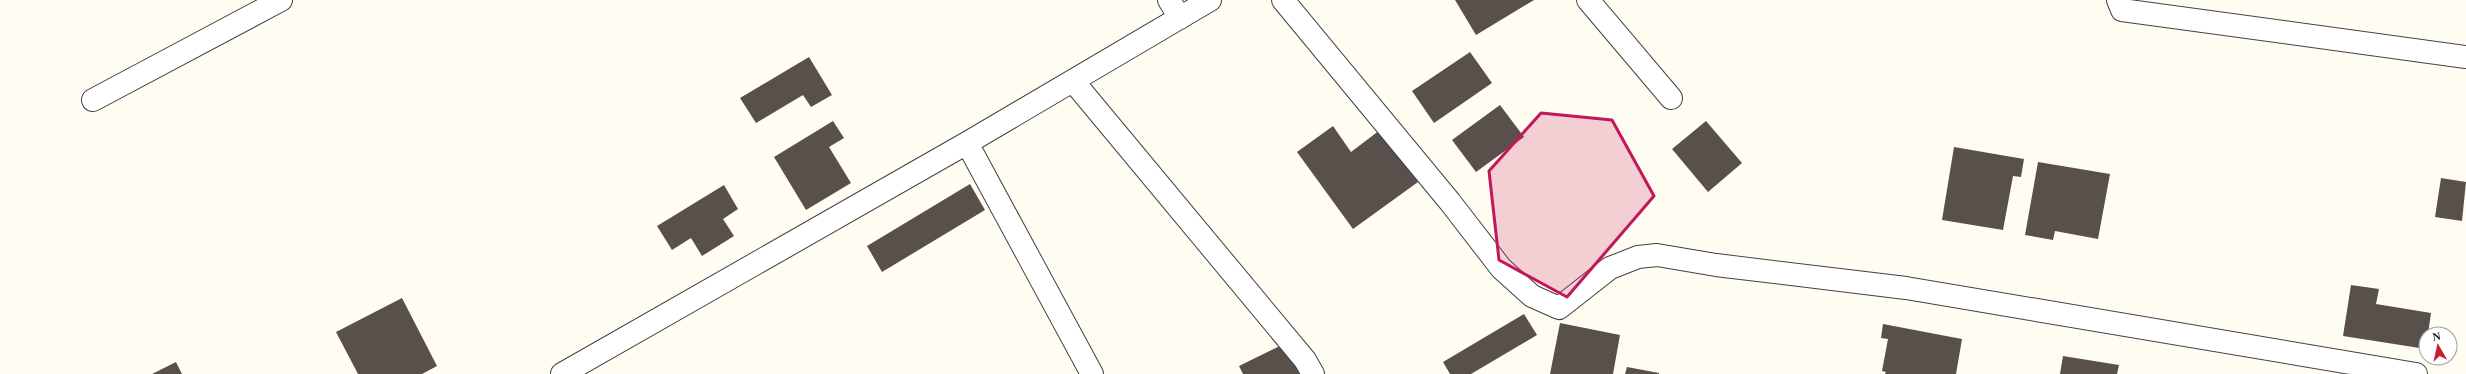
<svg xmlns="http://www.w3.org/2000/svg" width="2466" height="374" font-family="Georgia,serif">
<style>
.building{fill:#59504b}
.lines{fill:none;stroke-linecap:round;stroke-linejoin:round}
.minor-casing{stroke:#424242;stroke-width:24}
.minor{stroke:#fff;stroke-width:22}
.marked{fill:#c2185b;fill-opacity:0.2;stroke:#c2185b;stroke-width:3;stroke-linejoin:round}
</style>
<rect width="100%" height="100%" fill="#fffcf2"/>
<path class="building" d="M1455,0h79l-58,35z
M1470,52l22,31 -58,40 -22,-32z
M809,57l23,38 -21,12 -8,-12 -47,28 -16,-25z
M1500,105l24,32 -48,35 -24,-32z
M833,121l11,17 -15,9 22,36 -45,27 -32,-53z
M1706,121l36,42 -34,29 -36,-43z
M1333,126l18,26 29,-22 38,52 -65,47 -56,-77z
M1954,147l70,12 -3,18 -8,-1 -10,54 -61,-10z
M2038,162l72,12 -12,65 -43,-8 -2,9 -28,-5z
M2441,178l25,4 -4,39 -27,-4z
M970,184l15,26 -103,62 -15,-26z
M724,185l14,24 -15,10 11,17 -32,20 -11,-18 -19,12 -15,-24z
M2351,285l28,4 -3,15 55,9 -3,21h-2v15l-83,-13z
M402,298l35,68 -15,8h-64l-22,-42z
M1524,314l13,21 -66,39h-21l-7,-12z
M1560,323l60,12 -7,39h-63z
M1883,324l79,15 -6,35h-71l1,-2 -4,-1 6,-32 -7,-1z
M1288,342l15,32h-60l-4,-8z
M2063,356l56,9 -2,9h-57z
M176,362l6,12h-30z
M1627,367l32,6v1h-34z"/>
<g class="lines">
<defs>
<path id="minor" d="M1169,0l11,18
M1283,0l167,202 51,66 31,28 27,12 51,-40 28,-11 19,-2 59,10 190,23 510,86
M1588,0l83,98
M2118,0l4,10 344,47
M1073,81l232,279 8,14
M93,100l188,-100
M967,143l125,231
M562,374l405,-231 243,-143"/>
</defs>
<use href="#minor" class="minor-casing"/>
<use href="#minor" class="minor"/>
</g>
<path class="marked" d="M1541,113l71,7 42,76 -87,101 -68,-37 -10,-89z"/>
<g transform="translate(2438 346) rotate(351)"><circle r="19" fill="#ffffff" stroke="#9f9f9f"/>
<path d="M0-3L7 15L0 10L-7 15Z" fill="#c91e2f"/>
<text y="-6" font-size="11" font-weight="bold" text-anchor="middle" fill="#0f0f0f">N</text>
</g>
</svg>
